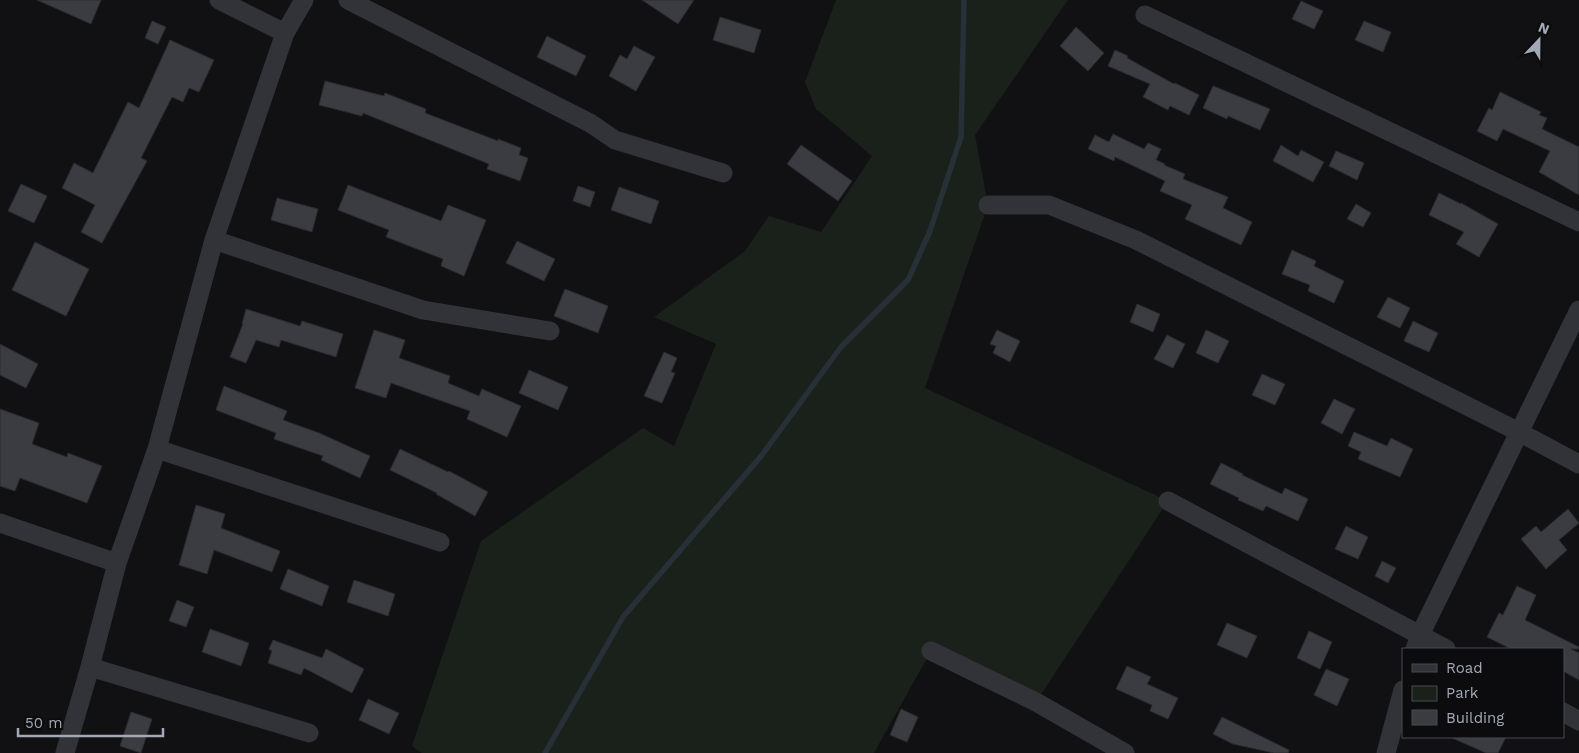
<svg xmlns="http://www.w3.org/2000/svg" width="1579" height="753" font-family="'Work Sans',sans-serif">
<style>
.green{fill:#19211a}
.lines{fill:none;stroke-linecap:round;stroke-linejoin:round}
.stream{stroke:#273037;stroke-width:5.5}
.building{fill:#3b3c41;stroke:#2b2b2f}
.minor{stroke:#323338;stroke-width:19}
</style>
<rect width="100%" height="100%" fill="#111113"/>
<path class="green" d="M836,0h232l-93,135 13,70 -63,183 243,113 -132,201 -105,-51 -57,102h-452l-10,-7 69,-205 162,-113 31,18 42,-102 -62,-27 91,-66 24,-35 52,16 51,-76 -56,-47 -11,-27z"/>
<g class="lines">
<path class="stream" d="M545,753l78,-136 139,-162 79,-108 67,-67 22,-49 31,-94 3,-137"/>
</g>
<path class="building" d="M37,0h64l-10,24z
M642,0h52l-16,24z
M1301,1l22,10 -9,18 -22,-10z
M720,17l41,13 -7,23 -41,-13z
M152,21l14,6 -8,17 -13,-6z
M1364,21l27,11 -8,20 -28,-12z
M1076,27l28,26 -16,18 -28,-25z
M547,36l39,20 -10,20 -39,-19z
M170,40l44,20 -15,32 -10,-4 -6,14 -11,-5 -31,61 6,3 -45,82 -21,-11 14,-27 -33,-17 12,-25 19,10 35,-71 11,6z
M634,46l21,11 -19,34 -27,-15 11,-21 7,4z
M1115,50l13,6 -1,2 47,26 1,-1 24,12 -10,20 -19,-9 -2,4 -25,-13 7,-13 -42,-18z
M325,81l59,15 1,-3 41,16 -1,4 73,28v-2l23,9 -2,7 9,3 -8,23 -33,-12 2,-5 -126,-51 -1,3 -43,-11z
M1213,86l57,23 -10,21 -32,-14 -1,3 -24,-11z
M1500,92l41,20 -2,3 8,3 -5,11 37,18v48l-40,-23 11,-21 -47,-22 -6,12 -20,-10 12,-23 3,2z
M1113,134l31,15 4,-6 13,6 -5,11 9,4 -1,1 21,9 -2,5 45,18 -5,11 29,14 -11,23 -56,-26 7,-14 -32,-14 5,-10 -50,-24 -1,4 -26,-12 7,-14 14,7z
M801,145l51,36 -14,20 -51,-37z
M1281,145l17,11 3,-6 23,12 -11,20 -40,-21z
M1336,151l28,12 -7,17 -28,-14z
M21,184l26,12 -13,27 -26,-12z
M348,185l93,36 7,-16 38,15 -22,56 -23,-10 2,-7 -57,-22 3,-7 -51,-20z
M578,186l17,6 -5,15 -17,-6z
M619,187l40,14 -8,23 -40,-14z
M1439,193l22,11v-1l37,21 -19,33 -23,-13 8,-12 -35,-17z
M277,198l41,11 -6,23 -41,-12z
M1356,204l15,9 -8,14 -16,-8z
M517,241l38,18 -11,22 -38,-18z
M35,242l54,27 -23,47 -54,-26z
M1292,250l24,11 -2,5 30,15 -10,22 -26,-12 2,-6 -28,-11z
M565,289l43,17 -10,27 -44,-17z
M1388,297l22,11 -10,20 -23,-11z
M1137,304l23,10 -7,18 -23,-10z
M246,309l54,17 2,-5 41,13 -7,23 -55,-17 -2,7 -23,-7 -10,23 -16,-6 13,-33h-1z
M1413,321l25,12 -9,19 -25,-11z
M374,330l31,10 -6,18 51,18 -2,7 31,13 3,-7 39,17 -14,31 -40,-18 3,-8 -79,-28 -5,15 -31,-10z
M997,330l23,11 -10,21 -17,-9 3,-7 -6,-2z
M1206,330l23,11 -11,22 -22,-10z
M1167,335l18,9 -12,24 -19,-9z
M0,344l38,20 -12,24 -26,-13z
M664,352l13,6 -6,14 4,1 -13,30 -18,-7z
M529,370l39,17 -10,23 -39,-17z
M1262,374l23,10 -10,21 -23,-10z
M224,386l63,25 -4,9 36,13 51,23 -10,22 -39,-18 2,-4 -49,-17 2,-6 -60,-23z
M1334,399l21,10 -13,25 -21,-11z
M0,409l39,14 -7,21 35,13 1,-4 34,13 -15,37 -67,-25 -5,13 -15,-5z
M1354,432l33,14 4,-8 22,11 -13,28 -42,-18 3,-7 -13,-6z
M400,449l48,23 1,-1 39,21 -13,24 -39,-22 1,-1 -47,-23z
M1221,463l22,11 -1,1 40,19 3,-6 23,11 -10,22 -32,-15 -3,5 -25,-11 1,-2 -29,-14z
M196,505l29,9 -4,14 59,23 -8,21 -58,-22 -7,24 -28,-9z
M1568,509l11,14 -20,17 8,10 -21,19 -25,-30 15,-13 5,6z
M1346,526l22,11 -10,22 -23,-10z
M1382,561l14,7 -8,15 -13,-7z
M288,569l41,17 -7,20 -42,-17z
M354,580l41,14 -7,22 -41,-14z
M1517,586l19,9 -11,25 54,27v2h-8l8,4v27l-16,-9v-22h-52l-24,-12 12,-24 4,2z
M177,600l17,7 -8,20 -17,-6z
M1227,623l30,13 -10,22 -30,-13z
M210,629l39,14 -8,23 -39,-14z
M1309,631l23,11 -12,27 -23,-11z
M273,640l49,18 4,-9 38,20 -12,24 -48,-25 -3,7 -33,-12 4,-12 -3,-2z
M1127,666l24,11 -4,7 31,14 -10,21 -18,-8 2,-6 -36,-16z
M1326,669l23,10 -12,27 -23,-11z
M368,699l31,14 -10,21 -30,-14z
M901,709l17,8 -11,25 -17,-7z
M131,712l21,7 -11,34 -21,-7z
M1222,717l67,33 -1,3h-14l-41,-9 -20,-10z
M1450,737h56l-8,16h-12z"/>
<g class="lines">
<path class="minor" d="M219,0l66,33
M348,0l242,123 25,17 108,33
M1145,15l434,207
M988,205h61l87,35 383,192 60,32
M214,240l209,70 127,21
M157,449l283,93
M1168,501l278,148
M0,523l117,40
M1415,649l5,-14 159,-325
M931,651l105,51 89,51
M90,667l219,66
M1563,712l16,9
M65,753l25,-86 27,-104 40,-114 57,-209 71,-207 19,-33
M1386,753l17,-63"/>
</g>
<rect x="1402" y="648" width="162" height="90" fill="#0c0c0e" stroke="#484a51"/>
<rect x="1412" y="664" width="25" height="8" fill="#323338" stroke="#484a51"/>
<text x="1446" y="673" font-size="15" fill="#a2a8b5">Road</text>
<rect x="1412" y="686" width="25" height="15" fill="#19211a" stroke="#484a51"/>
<text x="1446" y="698" font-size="15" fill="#a2a8b5">Park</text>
<rect x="1412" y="710" width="25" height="15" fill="#3b3c41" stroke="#484a51"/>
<text x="1446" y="723" font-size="15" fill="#a2a8b5">Building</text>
<g transform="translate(1539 40) rotate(22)" stroke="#0c0c0e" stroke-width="4" paint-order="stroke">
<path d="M0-4L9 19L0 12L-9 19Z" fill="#a2a8b5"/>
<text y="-8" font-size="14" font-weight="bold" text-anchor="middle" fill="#a2a8b5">N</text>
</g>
<path d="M18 728v8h145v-8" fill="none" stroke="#a2a8b5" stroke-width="2.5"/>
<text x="25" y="728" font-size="15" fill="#a2a8b5" stroke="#0c0c0e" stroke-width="4" paint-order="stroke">50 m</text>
</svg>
